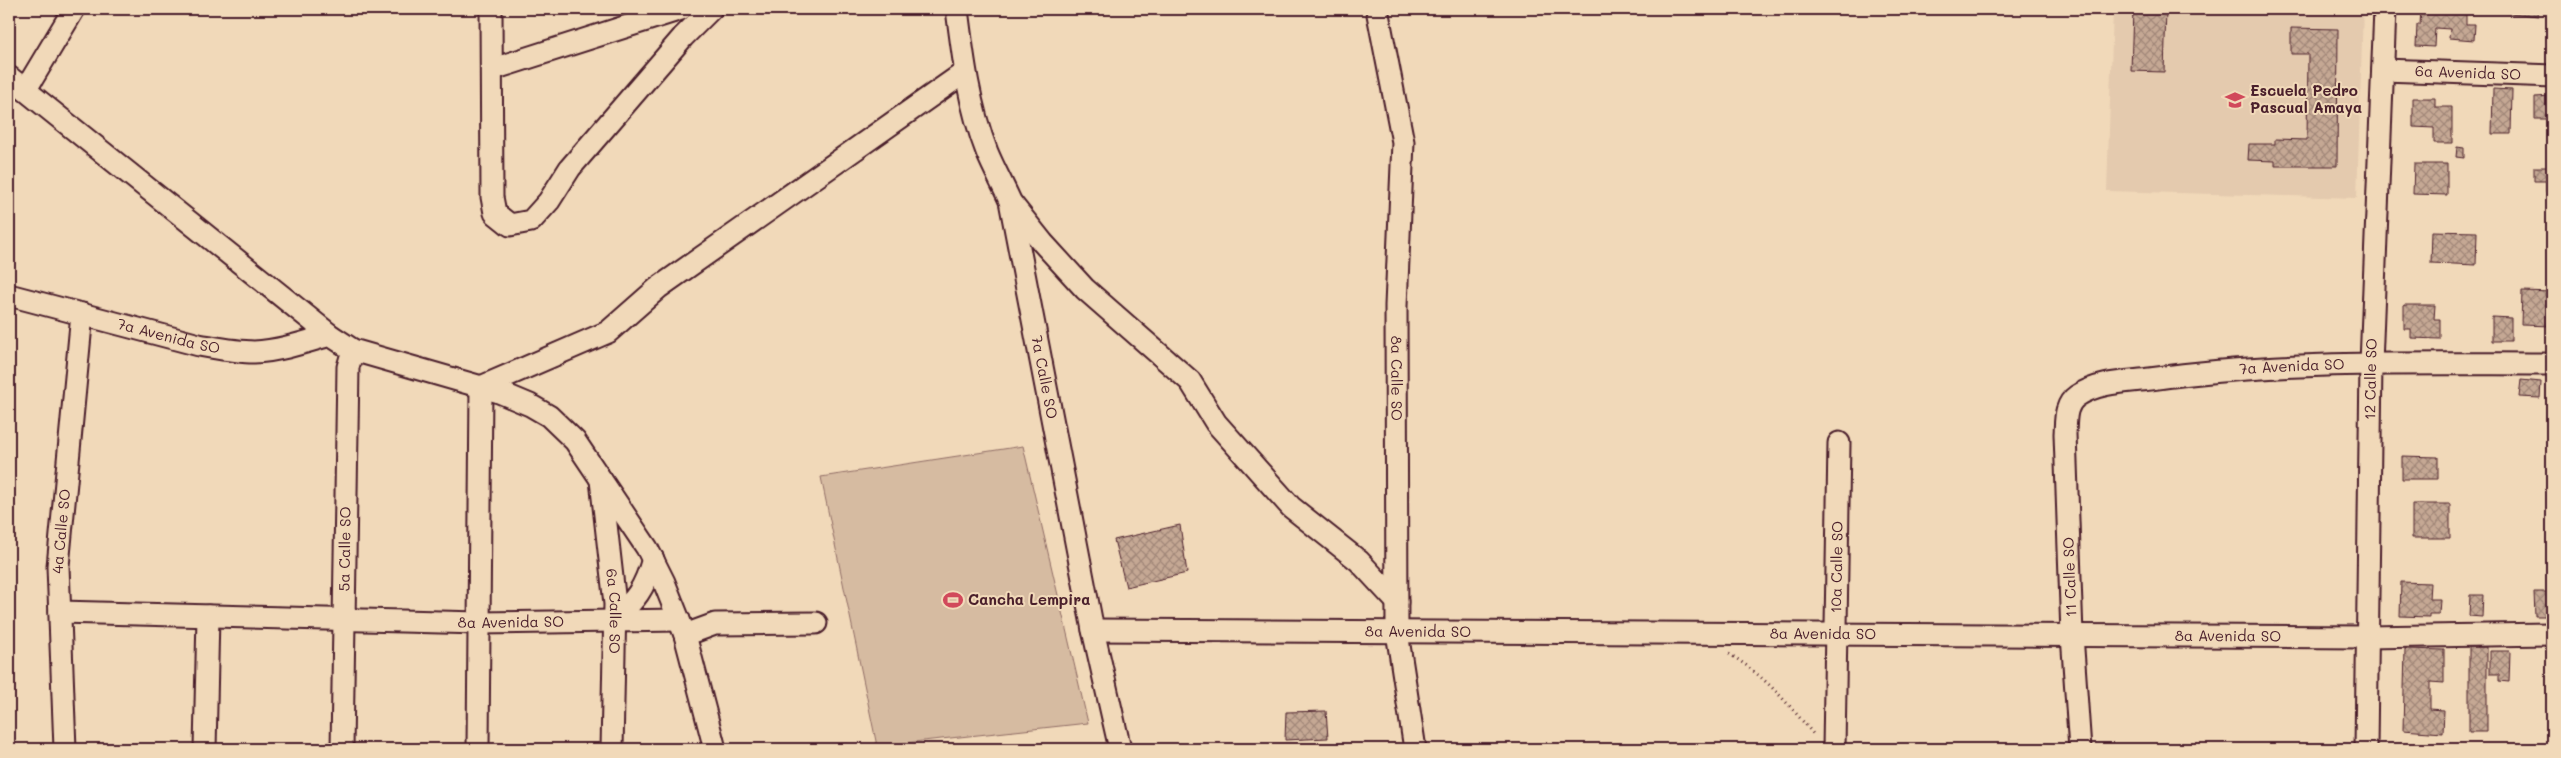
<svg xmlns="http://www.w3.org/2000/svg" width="2561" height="758" font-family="Mali,sans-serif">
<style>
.built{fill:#e4caae}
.grass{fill:#d6bba1;stroke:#906d66}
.building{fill:url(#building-cross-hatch);stroke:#4a1f2b}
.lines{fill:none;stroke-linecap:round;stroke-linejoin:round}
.street-casing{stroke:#4a1f2b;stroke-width:25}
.path{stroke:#4a1f2b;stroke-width:3;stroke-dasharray:1 4;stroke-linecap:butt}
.street{stroke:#f1d9b9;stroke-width:21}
.labels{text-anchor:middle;stroke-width:4;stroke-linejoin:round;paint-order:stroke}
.street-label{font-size:15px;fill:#4a1f2b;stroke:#f1d9b9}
.poi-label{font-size:15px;font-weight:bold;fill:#4a1f2b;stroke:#f1d9b9;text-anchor:start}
</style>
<defs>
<pattern id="building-cross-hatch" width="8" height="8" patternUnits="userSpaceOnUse" patternTransform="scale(1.25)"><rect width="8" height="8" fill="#c5a894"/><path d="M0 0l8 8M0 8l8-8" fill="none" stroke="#a28879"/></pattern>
</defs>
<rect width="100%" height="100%" fill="#f1d9b9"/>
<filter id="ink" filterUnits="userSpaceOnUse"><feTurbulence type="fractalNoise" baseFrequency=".02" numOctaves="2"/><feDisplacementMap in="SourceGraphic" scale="10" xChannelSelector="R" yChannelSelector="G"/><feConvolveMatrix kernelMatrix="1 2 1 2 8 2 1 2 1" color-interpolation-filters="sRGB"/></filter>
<g filter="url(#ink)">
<path class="built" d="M2113,9h250l-6,189 -250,-7z"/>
<path class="grass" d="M1023,446l65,277 -211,23 -56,-269z"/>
<path class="building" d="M2133,9h33l-2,63 -33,-1z
M2294,9h23v3h-23z
M2421,9h45v15h9l-1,16 -25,-2 1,-9 -15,-1 -1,19 -18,-1 1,-21h3z
M2492,9h46v7l-46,-5z
M2291,28l47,1 -1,137h-62v-5l-27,-1 1,-16h26v-5l32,1 1,-86h-17z
M2493,89l19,1 -1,44h-19z
M2552,96v23h-17v-22z
M2413,98h22v9h17v36h-18v-15l-21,-1z
M2457,147l7,1v10l-8,-1z
M2414,164h33v31l-34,-1z
M2534,167h18v25h-6v-11h-12z
M2432,231l45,1 -1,33 -45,-2z
M2522,291l30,1v34l-31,-1z
M2404,305h31l-1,14h6v20l-29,-1v-9h-7z
M2492,317l19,1v23h-19z
M2521,380l20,2 -1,16 -21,-1z
M2402,456l36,1v22h-36z
M2412,504h38v34h-38z
M1180,525l7,48 -61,14 -12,-47z
M2401,582l29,1 -1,16h11l-1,15h-10v3l-29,-1z
M2534,592h18v24h-17z
M2470,595h13l-1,22 -13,-1z
M2469,647h18v85h-18z
M2405,649l39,1v33l-14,-1v27l14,1 -1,23 -40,-3z
M2490,651h20l-1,31 -10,-1v-7h-9z
M1326,711l2,27 -43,2 1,-28z
M848,744l1,5h-61v-2z"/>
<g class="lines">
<defs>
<g id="street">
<path d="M491,9l1,188 3,16 15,12 21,-4 18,-20 21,-33 113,-131 28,-28"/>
<path id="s1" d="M957,9c6,48 12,97 30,143 7,17 16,33 23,49l83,429 27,119"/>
<path id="s2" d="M1377,9l26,133 -7,164 1,326 18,117"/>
<path d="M493,69l188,-60"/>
<path id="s3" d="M2383,70l169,6"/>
<path d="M9,77l321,258 23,15 146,42 31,13 19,11 26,25 72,107 17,34 21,53 30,114"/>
<path d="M26,89l48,-80"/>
<path d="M1012,204l31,39 42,46 105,92 26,42 75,84 68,54 38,41"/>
<path id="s4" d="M9,295l190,50c18,3 37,7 55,7 25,-1 52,-10 76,-17"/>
<path id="s5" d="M601,480l14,124 -3,145"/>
<path id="s6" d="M60,612l419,11 200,-3"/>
<path d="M614,620c22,-21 30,-30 39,-61"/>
<path id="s7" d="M1093,630l1274,7 185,-3"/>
<path d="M685,635l30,-11 101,-1"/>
<path id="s8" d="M65,749l-7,-183 24,-252"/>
<path d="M205,749l3,-133"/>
<path id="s9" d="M342,749l6,-382 5,-17"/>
<path d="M478,749l3,-362 127,-55 50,-44 307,-216"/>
<path id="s10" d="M1834,749l5,-306"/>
<path id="s11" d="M2080,749l-8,-114 -7,-201c1,-13 -1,-29 12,-38 21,-14 49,-14 73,-17 132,-19 269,-15 402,-15"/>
<path id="s12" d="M2366,749l5,-385 14,-355"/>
</g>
</defs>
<use href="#street" class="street-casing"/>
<path class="path" d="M1729,654c34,20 60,50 85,81"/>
<use href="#street" class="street"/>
</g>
</g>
<defs>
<symbol id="school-bare" viewBox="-9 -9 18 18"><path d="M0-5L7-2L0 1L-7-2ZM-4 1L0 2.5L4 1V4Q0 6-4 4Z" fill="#d1495b" stroke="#f1d9b9" stroke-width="2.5" paint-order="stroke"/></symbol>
<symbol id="stadium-bare" viewBox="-9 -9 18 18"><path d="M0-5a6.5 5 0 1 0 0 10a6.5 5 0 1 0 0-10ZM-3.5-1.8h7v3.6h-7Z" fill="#d1495b" stroke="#f1d9b9" stroke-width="2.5" paint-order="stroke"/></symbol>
</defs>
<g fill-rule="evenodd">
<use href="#school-bare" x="2221" y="86" width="28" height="28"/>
<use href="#stadium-bare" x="939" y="586" width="28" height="28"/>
</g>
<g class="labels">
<g class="street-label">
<text dy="5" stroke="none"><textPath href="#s3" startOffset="85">6a Avenida SO</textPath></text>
<text dy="5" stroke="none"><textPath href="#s4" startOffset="165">7a Avenida SO</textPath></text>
<text dy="5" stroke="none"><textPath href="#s11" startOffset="575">7a Avenida SO</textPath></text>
<text dy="5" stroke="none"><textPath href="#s1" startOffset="380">7a Calle SO</textPath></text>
<text dy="5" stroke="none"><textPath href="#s2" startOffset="372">8a Calle SO</textPath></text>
<text dy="5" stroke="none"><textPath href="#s12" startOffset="370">12 Calle SO</textPath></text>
<text dy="5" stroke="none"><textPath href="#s8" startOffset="218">4a Calle SO</textPath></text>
<text dy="5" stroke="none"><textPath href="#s9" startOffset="200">5a Calle SO</textPath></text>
<text dy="5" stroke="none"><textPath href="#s10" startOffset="182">10a Calle SO</textPath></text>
<text transform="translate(2070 577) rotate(-92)" y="5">11 Calle SO</text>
<text dy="5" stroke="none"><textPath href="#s5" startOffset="132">6a Calle SO</textPath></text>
<text dy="5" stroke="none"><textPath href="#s6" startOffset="451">8a Avenida SO</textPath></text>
<text dy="5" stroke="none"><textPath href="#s7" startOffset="325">8a Avenida SO</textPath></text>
<text dy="5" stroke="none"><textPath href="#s7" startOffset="730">8a Avenida SO</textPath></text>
<text dy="5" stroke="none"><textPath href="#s7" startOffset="1135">8a Avenida SO</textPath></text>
</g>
<g class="poi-label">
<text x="2250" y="96">Escuela Pedro<tspan x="2250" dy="17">Pascual Amaya</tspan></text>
<text x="968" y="605">Cancha Lempira</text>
</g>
</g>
<rect width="2561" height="758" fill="none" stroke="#f1d9b9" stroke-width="30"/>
<rect x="15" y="15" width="2531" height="728" fill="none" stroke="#4a1f2b" stroke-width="2" filter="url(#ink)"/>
</svg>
